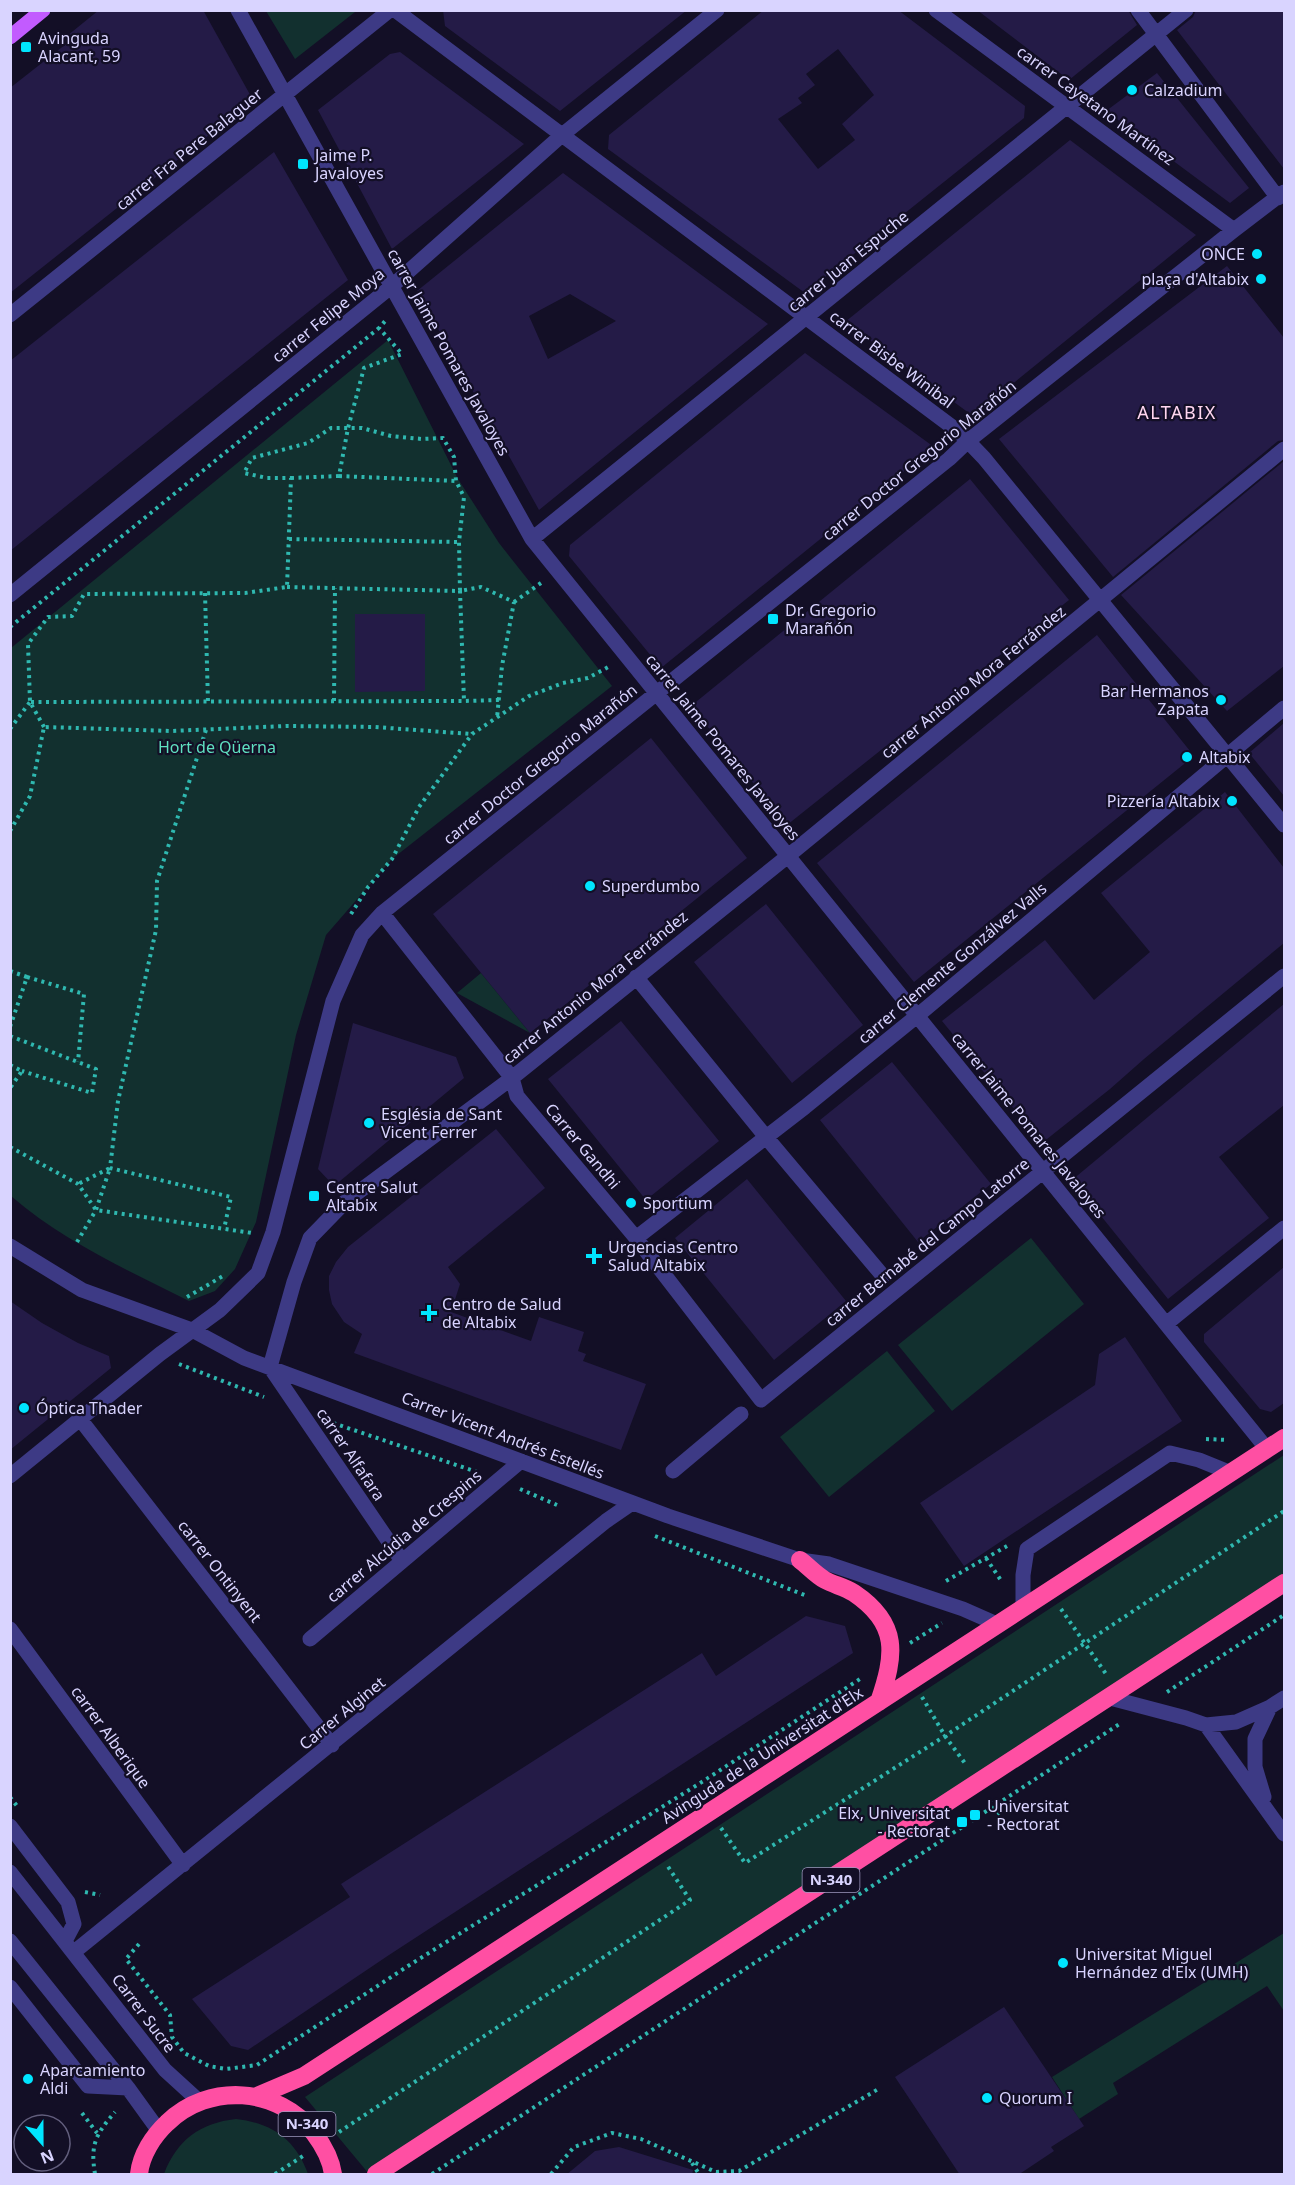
<svg xmlns="http://www.w3.org/2000/svg" width="1295" height="2185" font-family="'Noto Sans',sans-serif">
<style>
.green{fill:#12302f}
.building{fill:#241b47;fill-rule:evenodd}
.lines{fill:none;stroke-linecap:round;stroke-linejoin:round}
.path{stroke:#2fb8b0;stroke-width:4;stroke-dasharray:3 4.5;stroke-linecap:butt}
.minor{stroke:#3d3a85;stroke-width:15}
.major{stroke:#c25bff;stroke-width:15}
.highway{stroke:#ff4fa3;stroke-width:18}
.poi-dot{fill:#00e5ff;stroke:#130f26;stroke-width:2}
.labels{text-anchor:middle;stroke-width:4.5;stroke-linejoin:round;paint-order:stroke}
.shield{fill:#130f26;stroke:#9e99be;stroke-width:1.5}
.shield-label{font-size:15px;font-weight:bold;fill:#d9d4ff}
.poi-label{font-size:16px;fill:#d9d4ff;stroke:#130f26;text-anchor:start}
.street-label{font-size:16px;fill:#d9d4ff;stroke:#130f26}
.park-label{font-size:16px;fill:#5fe0c0;stroke:#130f26}
.neighbourhood-label{font-size:18px;letter-spacing:1.5px;fill:#ffd6f0;stroke:#130f26}
</style>
<rect width="100%" height="100%" fill="#130f26"/>
<path class="green" d="M353,11l2,1 -60,47 -29,-48z
M388,340l70,139 41,64 113,143 -220,173 -66,76 -30,100 -40,187 -21,47 -20,22 -26,10c-62,-31 -126,-60 -178,-105v-548z
M481,973l49,60 -73,-40z
M1031,1238l53,66 -132,107 -54,-66z
M887,1351l48,60 -106,86 -49,-60z
M1284,1455v121l-915,598 -64,-77z
M1284,1933v78l-17,-25 -154,97 5,11 -39,25 -27,-42z
M236,2119c36,4 60,21 72,55h-144c13,-34 36,-51 72,-55z"/>
<path class="building" d="M99,10h104l50,90 -243,193v-205l56,-44 -4,-4z
M443,10h244l-127,101 -115,-85z
M764,10h134l127,96 -1,12 -219,175 -197,-144 1,-14zM838,49l36,46 -32,29 13,16 -37,29 -40,-50 24,-16 -4,-5 17,-13 -9,-11z
M977,10h151l9,15 -68,55z
M1196,10h88v159l-107,-139 16,-13z
M400,52l124,92 -132,105 -74,-139 72,-56z
M1157,73l92,115 -19,15 -124,-92z
M1070,140l126,95 -223,181 -128,-94z
M274,152l74,128 -338,271v-190z
M563,173l205,151 -229,186 -122,-219zM570,294l46,27 -68,38 -19,-43z
M1227,266l57,72v102l-6,1 -165,136 -114,-138z
M805,353l129,94 -273,221 -92,-112 1,-11z
M1284,461v205l-57,45 -106,-116z
M970,479l99,121 -282,225 -96,-119z
M355,614h70v77l-70,1z
M1097,635l97,121 -280,226 -97,-119z
M1284,723v73l-35,-43z
M651,738l96,120 -217,175 -97,-119z
M1225,792l59,76v75l-140,116 -34,30 -68,54 -100,-122 103,-81 49,60 56,-48 -49,-59z
M766,904l97,121 -71,58 -98,-121z
M1284,1004v101l-65,52 50,61 -101,81 -96,-119z
M621,1021l98,120 -73,59 -98,-121z
M353,1023l103,34 8,21 -130,108 -16,-17z
M892,1062l99,122 -73,58 -98,-122z
M496,1129l49,59 -97,79 12,17 -9,28 80,29 8,-24 45,15 -6,19 8,3 -3,7 63,23 -25,66 -267,-97 8,-19 -18,-12 -12,-18 -3,-14v-14l7,-14 12,-15z
M747,1179l99,122 -72,59 -99,-122z
M1284,1267v136l-13,9 -11,-3 -56,-67v-8z
M10,1301l32,22 36,20 31,13 2,12 -101,82z
M1125,1337l57,84 -218,145 -44,-63 175,-118 4,-31z
M806,1616l39,10 8,27 -464,302 -141,95 -17,-4 -39,-47 158,-102 -9,-13 361,-231 14,23z
M1004,2007l80,119 -33,21 3,4 -36,24h-58l-65,-98z
M619,2147l74,23 -1,5h-126l29,-24z"/>
<g class="lines">
<path class="path" d="M339,476l117,5
M291,478l48,-2 9,-48 16,-60 38,-14 -23,-26 7,-8
M289,539l170,3
M287,587l173,4 4,110 35,-1
M205,593l3,109
M514,602l27,-19
M10,627l369,-299
M334,701l1,-113
M31,702l433,-1
M44,727l-14,-25 -2,-58 20,-27 24,-1 12,-22 161,-1 42,-6 4,-109h-24l-23,-5 8,-15 56,-15 23,-15h31l29,8 31,3 21,-1 11,19 2,24 8,16 -5,45 1,49 21,-4 33,15 -12,64 -5,52
M10,729l20,-27
M206,730l-49,151 -1,49 -38,171 -8,67 121,29 -7,32
M10,831l20,-35 14,-69 127,4 115,-5 89,1 96,7
M351,914l17,-27 24,-28 27,-52 53,-73 57,-38 34,-13 25,-5 22,-12
M10,971l17,6 -17,50
M27,977l57,17 -6,68
M10,1036l86,33 -4,24 -70,-22
M10,1065l12,6 -12,17
M10,1147l68,37 18,26 156,23
M77,1242l19,-32 14,-42 -32,16
M187,1297l36,-21
M179,1364l85,33
M333,1423l144,49
M1206,1439l22,1
M520,1489l37,16
M655,1536l152,60
M986,1558l16,24
M946,1581l61,-35
M1061,1609l45,65
M910,1643l32,-20
M1167,1692l117,-77
M922,1697l23,39 22,30
M10,1797l7,9
M989,1800l12,16
M721,1828l24,35 200,-127 339,-225
M85,1892l15,3
M139,1944l-13,15 44,56 2,22 12,16 25,13 17,3 31,-4 151,-99 297,-186 158,-103
M82,2113l15,20
M339,2132l351,-232 -23,-35
M692,2163l7,11
M95,2174c-5,-30 1,-40 20,-62
M275,2174l28,-18
M432,2174l689,-451
M551,2174l23,-27 38,-14 29,6 75,33 23,-1 141,-83"/>
<path class="minor" d="M238,10l294,529 735,910
M395,10l564,422 25,26 300,367
M936,10l298,220
M1138,10l140,188
M10,315l380,-305
M532,539l654,-529
M10,595l382,-309 170,-151 155,-125
M382,913l130,165 5,18 119,142 125,162 523,-424
M636,977l130,160 117,139
M636,1238l169,-131 112,-91 367,-308
M10,1246l72,44 110,40 52,28 424,158 132,44 29,4 134,45 34,15
M1166,1324l118,-96
M80,1419l252,326
M673,1471l68,-57
M10,1476l150,-122 60,-44 38,-37 15,-41 60,-231 29,-66 20,-22 567,-454 19,-18 266,-211 50,-38
M402,1561l-132,-194 24,-85 16,-44 35,-36 167,-124 276,-222 496,-407
M1023,1607v-32l4,-26 143,-96 29,7 32,13
M10,1629l173,236
M310,1639l211,-178
M1110,1698l76,20 20,7 30,-3 34,-15 14,-9
M1206,1725l78,109
M1264,1797l-9,-30v-28l15,-32
M10,1826l58,76 6,22 -9,17
M10,1872l155,198 34,31
M10,1941l118,147 31,43
M74,1952l532,-431 26,-18
M10,1987l78,99 40,2"/>
<path class="major" d="M10,37l33,-27"/>
<path class="highway" d="M800,1560c8,6 16,15 25,20 9,5 20,7 29,13 46,31 41,62 25,109
M257,2096l47,-20 980,-638
M139,2174c2,-19 14,-38 28,-51 42,-41 111,-36 147,10 9,12 17,27 19,41
M376,2174l908,-591"/>
</g>
<g class="poi-dot">
<rect x="20" y="41" width="12" height="12" rx="3"/>
<circle cx="1132" cy="90" r="6"/>
<rect x="297" y="158" width="12" height="12" rx="3"/>
<circle cx="1257" cy="254" r="6"/>
<circle cx="1261" cy="279" r="6"/>
<rect x="767" y="613" width="12" height="12" rx="3"/>
<circle cx="1221" cy="700" r="6"/>
<circle cx="1187" cy="757" r="6"/>
<circle cx="1232" cy="801" r="6"/>
<circle cx="590" cy="886" r="6"/>
<circle cx="369" cy="1123" r="6"/>
<rect x="308" y="1190" width="12" height="12" rx="3"/>
<circle cx="631" cy="1203" r="6"/>
<path d="M591 1247h6v6h6v6h-6v6h-6v-6h-6v-6h6z"/>
<path d="M426 1304h6v6h6v6h-6v6h-6v-6h-6v-6h6z"/>
<circle cx="24" cy="1408" r="6"/>
<rect x="969" y="1809" width="12" height="12" rx="3"/>
<rect x="956" y="1816" width="12" height="12" rx="3"/>
<circle cx="1063" cy="1963" r="6"/>
<circle cx="28" cy="2079" r="6"/>
<circle cx="987" cy="2098" r="6"/>
</g>
<g class="labels">
<g class="shield">
<rect x="802.5" y="1868" width="57" height="24" rx="4.5"/>
<rect x="278.5" y="2112" width="57" height="24" rx="4.5"/>
</g>
<g class="shield-label">
<text x="831" y="1885">N-340</text>
<text x="307" y="2129">N-340</text>
</g>
<g class="poi-label">
<text x="38" y="44">Avinguda<tspan x="38" dy="18">Alacant, 59</tspan></text>
<text x="1144" y="96">Calzadium</text>
<text x="315" y="161">Jaime P.<tspan x="315" dy="18">Javaloyes</tspan></text>
<text x="1245" y="260" text-anchor="end">ONCE</text>
<text x="1249" y="285" text-anchor="end">plaça d'Altabix</text>
<text x="785" y="616">Dr. Gregorio<tspan x="785" dy="18">Marañón</tspan></text>
<text x="1209" y="697" text-anchor="end">Bar Hermanos<tspan x="1209" dy="18">Zapata</tspan></text>
<text x="1199" y="763">Altabix</text>
<text x="1220" y="807" text-anchor="end">Pizzería Altabix</text>
<text x="602" y="892">Superdumbo</text>
<text x="381" y="1120">Església de Sant<tspan x="381" dy="18">Vicent Ferrer</tspan></text>
<text x="326" y="1193">Centre Salut<tspan x="326" dy="18">Altabix</tspan></text>
<text x="643" y="1209">Sportium</text>
<text x="608" y="1253">Urgencias Centro<tspan x="608" dy="18">Salud Altabix</tspan></text>
<text x="442" y="1310">Centro de Salud<tspan x="442" dy="18">de Altabix</tspan></text>
<text x="36" y="1414">Óptica Thader</text>
<text x="987" y="1812">Universitat<tspan x="987" dy="18">- Rectorat</tspan></text>
<text x="950" y="1819" text-anchor="end">Elx, Universitat<tspan x="950" dy="18">- Rectorat</tspan></text>
<text x="1075" y="1960">Universitat Miguel<tspan x="1075" dy="18">Hernández d'Elx (UMH)</tspan></text>
<text x="40" y="2076">Aparcamiento<tspan x="40" dy="18">Aldi</tspan></text>
<text x="999" y="2104">Quorum I</text>
</g>
<g class="street-label">
<text transform="translate(1096 105) rotate(36)" y="6">carrer Cayetano Martínez</text>
<text transform="translate(189 149) rotate(-39)" y="6">carrer Fra Pere Balaguer</text>
<text transform="translate(848 261) rotate(-39)" y="6">carrer Juan Espuche</text>
<text transform="translate(328 315) rotate(-39)" y="6">carrer Felipe Moya</text>
<text transform="translate(449 352) rotate(61)" y="6">carrer Jaime Pomares Javaloyes</text>
<text transform="translate(892 359) rotate(37)" y="6">carrer Bisbe Winibal</text>
<text transform="translate(919 460) rotate(-39)" y="6">carrer Doctor Gregorio Marañón</text>
<text transform="translate(973 682) rotate(-39)" y="6">carrer Antonio Mora Ferrández</text>
<text transform="translate(723 747) rotate(51)" y="6">carrer Jaime Pomares Javaloyes</text>
<text transform="translate(540 764) rotate(-39)" y="6">carrer Doctor Gregorio Marañón</text>
<text transform="translate(952 963) rotate(-40)" y="6">carrer Clemente Gonzálvez Valls</text>
<text transform="translate(595 987) rotate(-39)" y="6">carrer Antonio Mora Ferrández</text>
<text transform="translate(1029 1125) rotate(51)" y="6">carrer Jaime Pomares Javaloyes</text>
<text transform="translate(583 1146) rotate(50)" y="6">Carrer Gandhi</text>
<text transform="translate(927 1242) rotate(-39)" y="6">carrer Bernabé del Campo Latorre</text>
<text transform="translate(503 1435) rotate(21)" y="6">Carrer Vicent Andrés Estellés</text>
<text transform="translate(351 1454) rotate(56)" y="6">carrer Alfafara</text>
<text transform="translate(404 1536) rotate(-40)" y="6">carrer Alcúdia de Crespins</text>
<text transform="translate(220 1571) rotate(52)" y="6">carrer Ontinyent</text>
<text transform="translate(342 1713) rotate(-39)" y="6">Carrer Alginet</text>
<text transform="translate(111 1737) rotate(54)" y="6">carrer Alberique</text>
<text transform="translate(762 1755) rotate(-33)" y="6">Avinguda de la Universitat d'Elx</text>
<text transform="translate(144 2013) rotate(53)" y="6">Carrer Sucre</text>
</g>
<g class="park-label">
<text x="217" y="753">Hort de Qüerna</text>
</g>
<g class="neighbourhood-label">
<text x="1177" y="419">ALTABIX</text>
</g>
</g>
<rect width="1295" height="2185" fill="none" stroke="#d9d4ff" stroke-width="24"/>
<g transform="translate(42 2143) rotate(159)"><circle r="28" fill="#130f26" stroke="#625e7d" stroke-width="1.5"/>
<path d="M0-4.5L10 22L0 15L-10 22Z" fill="#00e5ff"/>
<text y="-9" font-size="16" font-weight="bold" text-anchor="middle" fill="#d9d4ff">N</text>
</g>
</svg>
